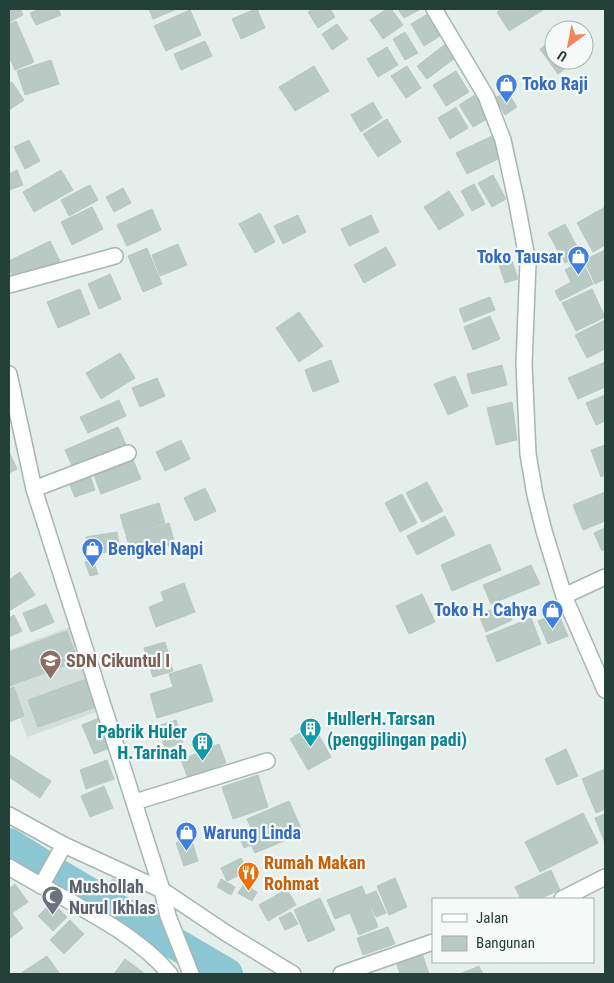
<svg xmlns="http://www.w3.org/2000/svg" width="614" height="983" font-family="'Roboto Condensed',sans-serif">
<style>
.built{fill:#d2ded9}
.lines{fill:none;stroke-linecap:round;stroke-linejoin:round}
.river{stroke:#8cc6d3;stroke-width:32}
.building{fill:#b9c9c3;stroke:#b6c8c1}
.minor-casing{stroke:#a6b6b1;stroke-width:18}
.tertiary-casing{stroke:#a6b6b1;stroke-width:18}
.minor{stroke:#fff;stroke-width:15}
.tertiary{stroke:#fff;stroke-width:15}
.labels{text-anchor:middle;stroke-width:4.5;stroke-linejoin:round;paint-order:stroke}
.shop-label{font-size:18px;font-weight:bold;fill:#366cbe;stroke:#f5faf8;text-anchor:start}
.education-label{font-size:18px;font-weight:bold;fill:#785e54;stroke:#f5faf8;text-anchor:start}
.culture-label{font-size:18px;font-weight:bold;fill:#0d838f;stroke:#f5faf8;text-anchor:start}
.food-label{font-size:18px;font-weight:bold;fill:#c56008;stroke:#f5faf8;text-anchor:start}
.worship-label{font-size:18px;font-weight:bold;fill:#5b616d;stroke:#f5faf8;text-anchor:start}
</style>
<rect width="100%" height="100%" fill="#e4eeea"/>
<path class="built" d="M72,626l30,84 -75,27 -7,-19 -11,4v-72z"/>
<g class="lines">
<path class="river" d="M9,844l51,32 167,98"/>
</g>
<path class="building" d="M9,9h11l3,6 -14,7z
M40,9h18l3,6 -25,10 -6,-12z
M149,9h28l-24,10z
M255,9h2l8,19 -24,11 -9,-20z
M314,9h16l5,8 -17,11 -10,-16z
M387,9h4l12,16 -20,14 -13,-19z
M398,9h23l-17,9z
M502,9h41v1l-34,21 -12,-19z
M190,10l11,25 -35,16 -12,-25z
M433,11l13,21 -22,14 -13,-22z
M16,21l18,41 -19,8 -6,-14v-32z
M337,24l11,15 -16,11 -10,-16z
M405,32l13,21 -13,7 -12,-21z
M554,39v21h23l-19,14 -18,-25z
M205,41l7,15 -31,14 -7,-16z
M448,42l11,13 -32,24 -10,-13z
M387,47l11,18 -20,12 -11,-18z
M51,60l8,24 -34,11 -8,-24z
M314,66l15,25 -34,20 -16,-24z
M407,66l14,22 -15,10 -15,-22z
M456,71l13,21 -23,14 -13,-21z
M12,82l12,18 -15,10v-26z
M507,91l10,16 -12,8 -10,-17z
M478,93l14,23 -19,11 -14,-22z
M373,102l9,16 -21,14 -10,-17z
M456,107l12,21 -18,11 -12,-21z
M387,119l14,23 -23,15 -15,-23z
M492,136l10,21 -35,17 -11,-21z
M29,140l11,21 -15,8 -11,-22z
M17,170l6,15 -14,5v-16z
M61,170l12,20 -39,22 -11,-20z
M493,175l13,24 -14,8 -14,-24z
M474,184l11,20 -13,7 -11,-20z
M90,185l8,15 -29,16 -8,-16z
M123,188l8,15 -17,9 -8,-15z
M449,191l15,24 -25,15 -15,-23z
M92,207l11,22 -31,16 -11,-23z
M605,207v38l-12,7 -16,-29z
M152,209l9,21 -34,16 -10,-21z
M260,213l15,29 -20,11 -16,-29z
M298,215l8,17 -23,12 -9,-18z
M371,215l8,17 -30,14 -8,-17z
M565,224l16,30 -16,9 -17,-30z
M50,241l10,20 -44,22 -7,-14v-8z
M178,244l9,21 -27,11 -8,-21z
M386,247l10,18 -32,18 -10,-18z
M147,248l15,36 -19,8 -15,-36z
M605,250v29l-10,5 -11,-24z
M512,261l6,18 -13,4 -6,-18z
M582,261l11,23 -33,17 -5,-10 16,-9 -6,-12z
M110,274l11,25 -22,10 -11,-25z
M80,289l10,25 -32,14 -11,-26z
M592,289l13,28 -29,14 -14,-28z
M490,297l5,13 -31,12 -5,-13z
M299,312l24,34 -24,16 -23,-34z
M490,316l10,23 -27,11 -9,-23z
M605,320v29l-18,9 -12,-23z
M120,353l15,25 -34,21 -15,-26z
M331,360l8,22 -26,10 -8,-22z
M605,362v25l-27,12 -10,-21z
M502,365l5,20 -35,9 -5,-20z
M455,376l13,30 -20,9 -14,-31z
M157,378l8,18 -25,11 -8,-19z
M605,395v26l-9,4 -10,-22z
M119,400l7,16 -38,17 -8,-16z
M512,402l5,38 -21,5 -9,-37z
M118,427l9,20 -53,23 -9,-20z
M181,440l9,19 -25,12 -9,-19z
M605,445v30l-4,2 -10,-27z
M9,452l8,17 -8,4z
M131,455l10,24 -40,15 -9,-24z
M89,472l6,18 -20,7 -7,-17z
M427,482l16,29 -21,11 -16,-29z
M205,488l11,23 -21,10 -11,-23z
M605,492v29l-22,9 -10,-25z
M402,494l15,29 -17,9 -15,-29z
M159,503l6,20 -39,12 -6,-20z
M445,516l10,19 -38,20 -10,-19z
M169,523l6,21 -42,13 -7,-21z
M605,528v21l-3,2 -8,-18z
M117,532l3,18 -31,5 -3,-18z
M490,544l11,26 -49,21 -11,-26z
M93,560l5,14 -8,2 -5,-14z
M531,565l9,19 -49,20 -8,-19z
M20,572l15,23 -26,16v-31z
M184,583l11,29 -39,15 -7,-20 15,-6 -3,-9z
M422,594l13,28 -26,12 -13,-28z
M46,604l8,18 -23,10 -8,-19z
M505,604l7,16 -26,12 -7,-17z
M558,613l10,23 -20,8 -10,-23z
M14,615l8,16 -13,6v-19z
M531,618l10,26 -44,18 -11,-26z
M67,631l11,30 -69,25v-34z
M165,642l8,29 -20,6 -9,-29z
M201,664l12,37 -56,17 -7,-24 23,-7 -4,-13z
M89,678l10,28 -61,21 -10,-27z
M14,687l10,29 -15,6v-33z
M99,718l11,30 -16,6 -12,-29z
M176,720l7,22 -18,7 -7,-23z
M313,725l18,32 -23,13 -18,-31z
M219,744l7,19 -38,15 -7,-18z
M566,749l12,27 -21,9 -12,-26z
M10,755l41,26 -11,17 -31,-21v-20z
M107,760l7,19 -28,10 -6,-19z
M605,769v40l-9,4 -14,-34z
M258,775l10,32 -35,12 -11,-32z
M104,786l9,22 -23,9 -9,-21z
M289,801l14,32 -48,20 -4,-8 -7,3 -5,-12 13,-6 -5,-11z
M583,813l15,30 -58,29 -15,-30z
M605,814v29l-10,-25z
M191,838l7,23 -14,5 -8,-23z
M241,858l7,13 -21,10 -6,-13z
M551,870l9,20 -21,9h-18l-6,-12z
M395,878l12,29 -18,8 -12,-29z
M113,879l9,5 -5,10 -10,-5z
M221,879l14,8 -4,8 -14,-8z
M15,884l13,18 -16,11 11,15 -14,11v-50z
M244,884l13,8 -5,9 -14,-8z
M362,886l16,41 -19,8 -9,-22 -15,6 -8,-19z
M287,889l9,16 -28,16 -9,-16z
M376,891l10,22 -10,4 -10,-22z
M320,898l15,32 -27,12 -14,-32z
M52,902l15,15 -14,14 -15,-15z
M291,912l7,12 -13,6 -6,-12z
M70,920l14,14 -20,20 -14,-14z
M388,927l7,17 -32,11 -6,-17z
M422,953l7,21h-29l-4,-12z
M47,956l13,18h-40z
M125,959l20,15h-31z
M479,966l4,8h-23z"/>
<g class="lines">
<defs>
<path id="minor" d="M434,9l52,87 17,44 14,64 11,59 -4,101 4,90 7,41 9,36 20,65 41,94
M9,285l106,-29
M34,489l94,-36
M564,596l41,-19
M135,802l132,-41
M9,815l55,30 98,45 6,26 23,58
M9,867c52,32 121,60 161,107
M41,886l23,-41
M562,899l43,-22
M341,974l92,-32"/>
<path id="tertiary" d="M9,374l25,115 128,401 64,43 67,41"/>
</defs>
<use href="#minor" class="minor-casing"/>
<use href="#tertiary" class="tertiary-casing"/>
<use href="#minor" class="minor"/>
<use href="#tertiary" class="tertiary"/>
</g>
<defs>
<symbol id="shop-pin" viewBox="-11 -11 22 30"><path d="M0 17L-7.5 6A9.5 9.5 0 1 1 7.5 6Z" fill="#3f7fe0" stroke="#f5faf8"/><path d="M-5-2.5h2.3a2.7 3.5 0 0 1 5.4 0H5L5.5 6h-11ZM-1.5-2.5h3a1.5 2.3 0 0 0-3 0Z" fill="#fff"/></symbol>
<symbol id="school-pin" viewBox="-11 -11 22 30"><path d="M0 17L-7.5 6A9.5 9.5 0 1 1 7.5 6Z" fill="#8d6e63" stroke="#f5faf8"/><path d="M0-5L7-2L0 1L-7-2ZM-4 1L0 2.5L4 1V4Q0 6-4 4Z" fill="#fff"/></symbol>
<symbol id="building-pin" viewBox="-11 -11 22 30"><path d="M0 17L-7.5 6A9.5 9.5 0 1 1 7.5 6Z" fill="#0f9aa8" stroke="#f5faf8"/><path d="M-4-6H4V6H1V3H-1V6H-4ZM-2.5-4.3h1.7v1.8h-1.7ZM.8-4.3h1.7v1.8H.8ZM-2.5-1h1.7V.8h-1.7ZM.8-1h1.7V.8H.8Z" fill="#fff"/></symbol>
<symbol id="restaurant-pin" viewBox="-11 -11 22 30"><path d="M0 17L-7.5 6A9.5 9.5 0 1 1 7.5 6Z" fill="#e8710a" stroke="#f5faf8"/><path d="M-5-6h1v4h1v-4h1v4h1v-4h1v5L-1.5 .5V6h-2V.5L-5-1ZM5-6V6H3V1.5H1.5Q1.5-4 5-6Z" fill="#fff"/></symbol>
<symbol id="mosque-pin" viewBox="-11 -11 22 30"><path d="M0 17L-7.5 6A9.5 9.5 0 1 1 7.5 6Z" fill="#6b7280" stroke="#f5faf8"/><path d="M3.5-4.9A6 6 0 1 0 3.5 4.9A5 5 0 1 1 3.5-4.9Z" fill="#fff"/></symbol>
</defs>
<g fill-rule="evenodd">
<use href="#shop-pin" x="494" y="72" width="25" height="34"/>
<use href="#shop-pin" x="566" y="244" width="25" height="34"/>
<use href="#shop-pin" x="80" y="536" width="25" height="34"/>
<use href="#shop-pin" x="540" y="598" width="25" height="34"/>
<use href="#school-pin" x="38" y="648" width="25" height="34"/>
<use href="#building-pin" x="298" y="716" width="25" height="34"/>
<use href="#building-pin" x="190" y="730" width="25" height="34"/>
<use href="#shop-pin" x="174" y="820" width="25" height="34"/>
<use href="#restaurant-pin" x="236" y="860" width="25" height="34"/>
<use href="#mosque-pin" x="40" y="884" width="25" height="34"/>
</g>
<g class="labels">
<g class="shop-label">
<text x="522" y="90">Toko Raji</text>
<text x="563" y="263" text-anchor="end">Toko Tausar</text>
<text x="108" y="555">Bengkel Napi</text>
<text x="537" y="616" text-anchor="end">Toko H. Cahya</text>
<text x="203" y="839">Warung Linda</text>
</g>
<g class="education-label">
<text x="66" y="667">SDN Cikuntul I</text>
</g>
<g class="culture-label">
<text x="327" y="725">HullerH.Tarsan<tspan x="327" dy="21">(penggilingan padi)</tspan></text>
<text x="187" y="738" text-anchor="end">Pabrik Huler<tspan x="187" dy="21">H.Tarinah</tspan></text>
</g>
<g class="food-label">
<text x="264" y="869">Rumah Makan<tspan x="264" dy="21">Rohmat</tspan></text>
</g>
<g class="worship-label">
<text x="69" y="893">Mushollah<tspan x="69" dy="21">Nurul Ikhlas</tspan></text>
</g>
</g>
<rect width="614" height="983" fill="none" stroke="#234039" stroke-width="20"/>
<rect x="432" y="898" width="162" height="65" fill="#f5faf8" stroke="#a1b0ac"/>
<rect x="442" y="914" width="25" height="8" fill="#ffffff" stroke="#a1b0ac"/>
<text x="476" y="923" font-size="15" fill="#234039">Jalan</text>
<rect x="442" y="936" width="25" height="15" fill="#b9c9c3" stroke="#a1b0ac"/>
<text x="476" y="948" font-size="15" fill="#234039">Bangunan</text>
<g transform="translate(569 45) rotate(212)"><circle r="24" fill="#f5faf8" stroke="#a1b0ac"/>
<path d="M0-4L9 19L0 12L-9 19Z" fill="#f4865c"/>
<text y="-8" font-size="14" font-weight="bold" text-anchor="middle" fill="#234039">U</text>
</g>
</svg>
